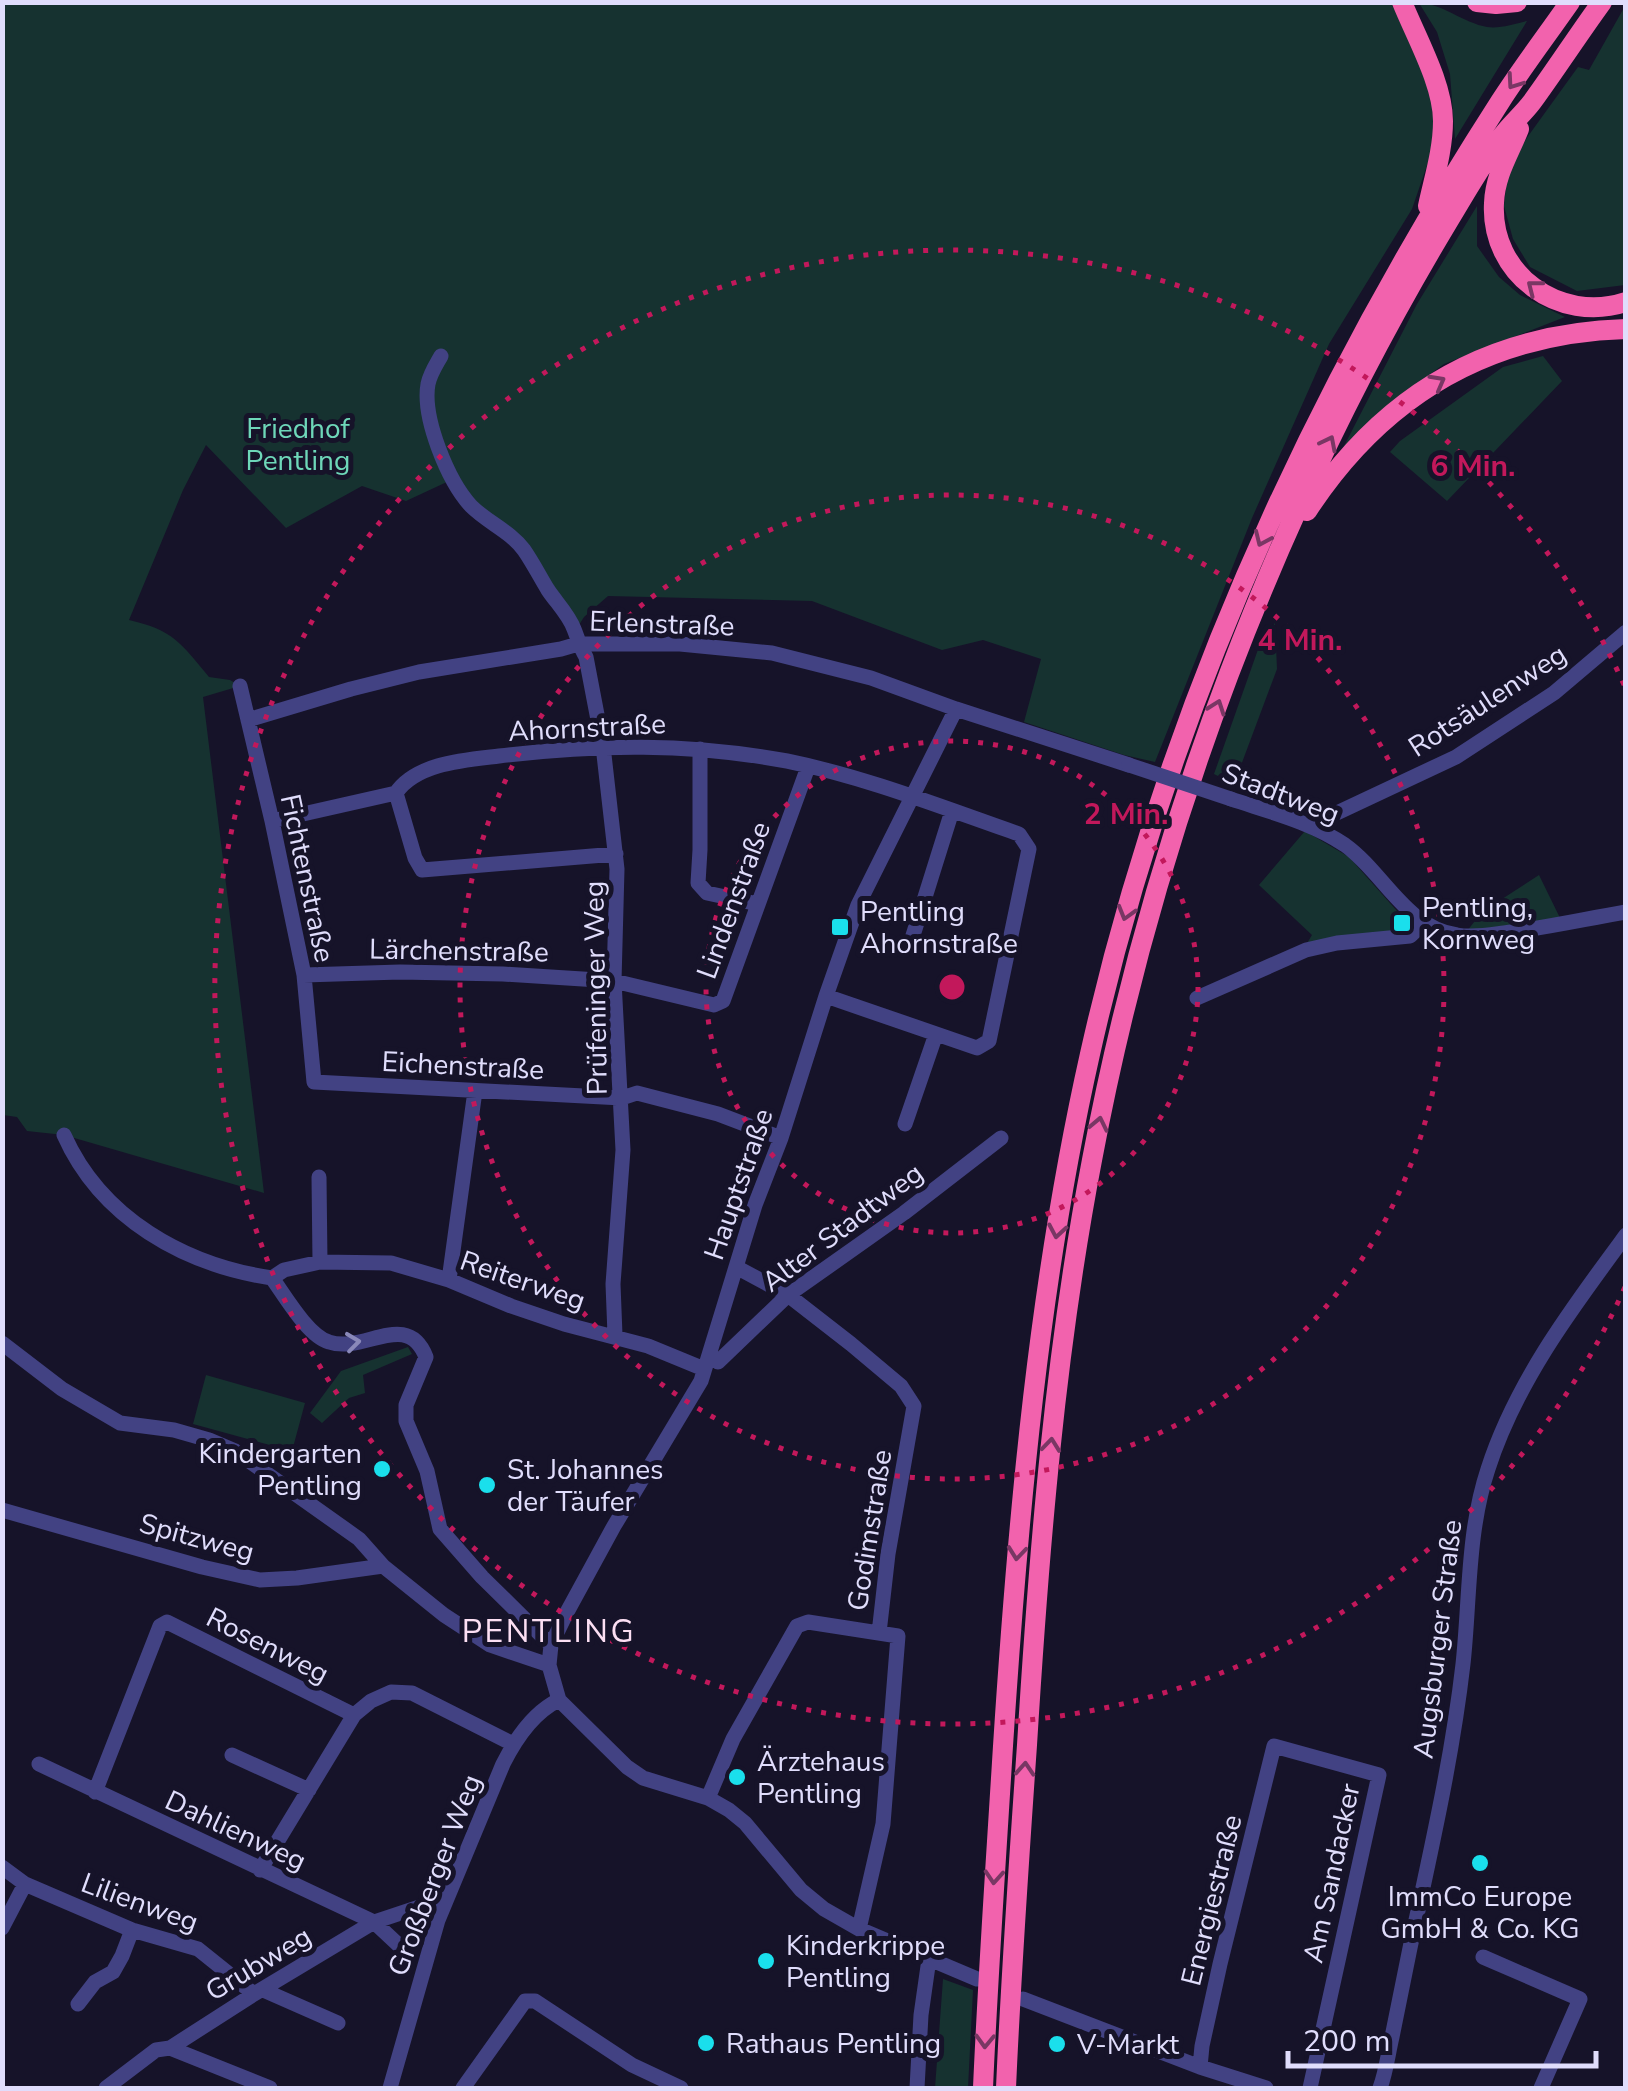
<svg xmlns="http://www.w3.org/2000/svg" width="1628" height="2091" font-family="'Nunito Sans',sans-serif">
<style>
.green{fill:#163230}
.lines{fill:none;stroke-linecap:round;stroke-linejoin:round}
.minor{stroke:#424283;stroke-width:15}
.highway{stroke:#f262ad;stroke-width:20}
.minor-bridge{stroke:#424283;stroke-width:15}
.oneway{stroke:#793764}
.oneway2{stroke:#8988b9}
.ring{fill:none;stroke:#c2185b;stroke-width:5;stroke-dasharray:5 10}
.poi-dot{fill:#1adfec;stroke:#161329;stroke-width:4}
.labels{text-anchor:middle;stroke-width:10;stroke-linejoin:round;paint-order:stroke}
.park-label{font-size:28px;fill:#6ed7b9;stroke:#161329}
.street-label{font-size:28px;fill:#e0ddfc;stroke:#161329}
.poi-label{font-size:28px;fill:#e0ddfc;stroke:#161329;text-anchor:start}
.quarter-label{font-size:32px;letter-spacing:2.5px;fill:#fcdff3;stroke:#161329}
.centre{fill:#c2185b;stroke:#161329;stroke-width:5}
.ring-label{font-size:30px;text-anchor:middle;font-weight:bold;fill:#c2185b;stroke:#161329;stroke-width:10;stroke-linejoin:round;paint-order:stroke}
</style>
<rect width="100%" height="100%" fill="#161329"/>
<path class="green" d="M2,3h1391l28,63 12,36 3,37 -24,70 -83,135 -77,174 -97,244 -31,-7 -100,-33 17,-63 -58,-19 -41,10 -130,-49 -204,-5 -24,21 -7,11 -60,-85 -68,-62 -43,20 -44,-15 -76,42 -80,-83 -23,45 -54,130c44,10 52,23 80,57l21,3 10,6 -37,11 61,496 -200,-58 -37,-4 -10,-14 -14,-2z
M1419,3c20,-1 45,20 68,24 12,2 28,-3 40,-6l-72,118 -5,-65 -13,-42z
M1625,6v279l-48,6 -47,-24 -17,-28 -9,-33 4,-37 18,-30 52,-72 11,3z
M1477,206v40l22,31 21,18 45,22 -121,47 -60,44 -42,42 75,-146z
M1543,356l19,25 -115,120 -57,-49 10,-11 103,-74z
M1275,623l2,46 -43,115 -20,-10 47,-133z
M1305,831l44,26 48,54 4,8 -3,9 -9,6 -83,11 6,-10 -53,-50z
M1539,875l22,45 -94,11 15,-19z
M408,1347l4,7 -49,21 2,18 -16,5 -27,25 -12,-10 31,-42z
M206,1375l99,28 -13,48 -99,-27z
M943,1979l30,11 -5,98h-33z"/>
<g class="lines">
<path class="minor" d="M441,356c-5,9 -11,18 -13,28 -6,34 20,97 43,122 17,17 39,25 53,44 9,13 16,27 24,40 8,12 21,25 26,39 4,10 6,18 12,28l17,89 14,123 -3,112 9,169 -10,134 2,51
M240,686l32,135 32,154 10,107 308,16 15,-5 81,21 63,24
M956,709l-98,196 -32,91 -45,142 -26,67 -54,176 -87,145 -48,88 -15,31 -2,20 10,35 68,67 16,11 65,20 21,12 16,13 56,67 23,19 35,20 118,50
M248,720l103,-31 68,-17 142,-23 17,-5h102l92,9 99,25 85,31 173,56
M700,749v101l-2,33 9,10 51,11
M396,793l19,65 7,12 194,-16
M1231,799c39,13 80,23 114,46 39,28 60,82 112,90 16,3 32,0 47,-2 41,-5 81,-14 122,-21
M272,821l124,-28c20,-30 69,-33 103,-37 100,-12 189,-13 288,5 79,16 157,47 232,73l10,15 -40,192 -12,7 -151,-52
M1316,828l8,-9 132,-62 98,-64 72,-61
M910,945l42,-134
M304,975l96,-3 103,2 111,7 100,24 9,-4 85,-234
M1197,998l109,-48 31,-7 73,-7 15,-14
M905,1124l31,-90
M64,1135c37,83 120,130 208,143l12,-8 36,-8 71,1 58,17 62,26 53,18 84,22 56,23
M319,1177l1,85
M736,1267l52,28 63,49 50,42 13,20 -26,148 -9,79
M272,1278c13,18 36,58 57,64 35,12 78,-33 97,15l-20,48v16l21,50 13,58 42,48 69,68
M449,1280l26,-189
M2,1343l60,46 58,34 54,7 35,10 26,11 124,88 24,27 61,49 46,30 59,20
M718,1362l70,-67 116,-82 97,-75
M2,1510l200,57 58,13 37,-2 86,-12
M232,1755l77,35
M39,1764l335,158 31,29
M95,1792l65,-166 7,-4 187,93
M708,1798l25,-59 64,-113 11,-4 90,14 -15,188 -24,105
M2,1867l23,17 107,46 66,19 56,45
M260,1870l94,-155 17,-14 20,-9 21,1 101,51
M2,1928l23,-44
M1483,1957l97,42 -39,89
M263,1990l75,33
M1023,1999l177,68 66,21
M78,2004l17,-22 18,-10 9,-16 10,-26
M170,2048l100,40
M1200,2067l2,-21 18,-82 54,-218 105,29 -69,313
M106,2088l50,-38 14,-2 84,-54 120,-72 72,-24
M390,2088l48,-168 65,-156c12,-24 31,-52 56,-64
M463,2088l62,-87h10l97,64 49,23
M917,2088l4,-73 8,-56
M1380,2088c6,-16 8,-34 12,-51 6,-30 12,-60 18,-89 20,-94 42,-188 53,-284 7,-64 4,-132 25,-195 28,-87 84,-161 138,-234"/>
<path class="highway" d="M1402,2c14,35 41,82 41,119 0,29 -9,57 -15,85
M1477,2l19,2 21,-2
M1519,129c-10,25 -24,46 -25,74 -4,71 65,121 132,99
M1307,511c75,-115 181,-178 319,-182
M983,2088c5,-114 13,-228 20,-342 15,-232 36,-465 87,-692 76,-340 222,-660 410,-952 22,-34 47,-67 70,-100
M1006,2088c5,-114 13,-229 21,-343 12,-196 28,-392 65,-585 62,-330 184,-652 357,-940 17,-28 34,-58 54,-85 8,-11 20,-21 29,-33 24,-33 46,-67 70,-100"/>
<path class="minor-bridge" d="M1129,765l102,34"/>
</g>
<defs><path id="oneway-chevron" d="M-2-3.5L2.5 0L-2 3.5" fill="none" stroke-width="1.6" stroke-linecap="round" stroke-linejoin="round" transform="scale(2.5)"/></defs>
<g class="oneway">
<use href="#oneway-chevron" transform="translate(1514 82) rotate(125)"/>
<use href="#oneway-chevron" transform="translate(1534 287) rotate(-142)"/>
<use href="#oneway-chevron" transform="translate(1438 382) rotate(-29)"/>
<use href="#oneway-chevron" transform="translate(1329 443) rotate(-63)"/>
<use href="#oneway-chevron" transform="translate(1262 539) rotate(114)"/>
<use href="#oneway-chevron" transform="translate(1217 707) rotate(-70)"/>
<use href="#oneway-chevron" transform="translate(1126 913) rotate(106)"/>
<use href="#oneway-chevron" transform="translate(1099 1124) rotate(-78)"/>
<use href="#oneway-chevron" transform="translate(1057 1231) rotate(100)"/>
<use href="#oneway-chevron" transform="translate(1051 1445) rotate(-84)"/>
<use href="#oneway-chevron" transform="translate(1017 1553) rotate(96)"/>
<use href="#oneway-chevron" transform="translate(1025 1769) rotate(-86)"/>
<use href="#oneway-chevron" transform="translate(994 1877) rotate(94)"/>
<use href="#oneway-chevron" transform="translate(985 2041) rotate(92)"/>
</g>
<use class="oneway2" href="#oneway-chevron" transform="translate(353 1342) rotate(-7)"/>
<g class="ring">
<circle cx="952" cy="987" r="246"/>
<circle cx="952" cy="987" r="492"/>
<path d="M1625 1287A737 737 0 1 1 1625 687"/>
</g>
<g class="poi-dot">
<rect x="1392" y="913" width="20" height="20" rx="5"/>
<rect x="830" y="917" width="20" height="20" rx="5"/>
<circle cx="382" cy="1469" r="10"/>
<circle cx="487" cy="1485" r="10"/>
<circle cx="737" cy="1777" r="10"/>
<circle cx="1480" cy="1863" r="10"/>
<circle cx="766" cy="1961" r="10"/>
<circle cx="706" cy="2043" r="10"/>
<circle cx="1057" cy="2044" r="10"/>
</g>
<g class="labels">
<g class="park-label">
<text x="298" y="438">Friedhof<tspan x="298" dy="32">Pentling</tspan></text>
</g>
<g class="street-label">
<text transform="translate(662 623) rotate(2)" y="10">Erlenstraße</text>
<text transform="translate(1487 700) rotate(-33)" y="10">Rotsäulenweg</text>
<text transform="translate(587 727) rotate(-3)" y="10">Ahornstraße</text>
<text transform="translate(1281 793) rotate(21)" y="10">Stadtweg</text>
<text transform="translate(308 878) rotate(78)" y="10">Fichtenstraße</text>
<text transform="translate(733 900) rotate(-70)" y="10">Lindenstraße</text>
<text transform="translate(459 950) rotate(1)" y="10">Lärchenstraße</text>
<text transform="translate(595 988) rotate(-91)" y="10">Prüfeninger Weg</text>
<text transform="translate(463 1065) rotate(3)" y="10">Eichenstraße</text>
<text transform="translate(738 1184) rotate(-71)" y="10">Hauptstraße</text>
<text transform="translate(842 1227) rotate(-37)" y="10">Alter Stadtweg</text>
<text transform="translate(523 1280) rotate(19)" y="10">Reiterweg</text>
<text transform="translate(869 1530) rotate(-81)" y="10">Godimstraße</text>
<text transform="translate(197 1537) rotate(15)" y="10">Spitzweg</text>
<text transform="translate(1437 1639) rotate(-83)" y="10">Augsburger Straße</text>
<text transform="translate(268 1645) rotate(27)" y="10">Rosenweg</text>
<text transform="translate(236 1830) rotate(25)" y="10">Dahlienweg</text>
<text transform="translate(1331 1873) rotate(-78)" y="10">Am Sandacker</text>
<text transform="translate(434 1875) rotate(-69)" y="10">Großberger Weg</text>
<text transform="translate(1211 1900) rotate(-76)" y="10">Energiestraße</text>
<text transform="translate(140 1902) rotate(20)" y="10">Lilienweg</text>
<text transform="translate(258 1963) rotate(-31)" y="10">Grubweg</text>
</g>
<g class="poi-label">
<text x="1422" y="917">Pentling,<tspan x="1422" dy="32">Kornweg</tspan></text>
<text x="860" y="921">Pentling<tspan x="860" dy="32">Ahornstraße</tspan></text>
<text x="362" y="1463" text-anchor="end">Kindergarten<tspan x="362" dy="32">Pentling</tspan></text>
<text x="507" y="1479">St. Johannes<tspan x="507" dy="32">der Täufer</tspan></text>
<text x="757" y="1771">Ärztehaus<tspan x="757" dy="32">Pentling</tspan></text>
<text x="1480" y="1906" text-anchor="middle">ImmCo Europe<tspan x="1480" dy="32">GmbH &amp; Co. KG</tspan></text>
<text x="786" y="1955">Kinderkrippe<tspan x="786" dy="32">Pentling</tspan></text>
<text x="726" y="2053">Rathaus Pentling</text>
<text x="1077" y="2054">V-Markt</text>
</g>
<g class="quarter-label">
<text x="549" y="1642">PENTLING</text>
</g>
</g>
<circle cx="952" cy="987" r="15" class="centre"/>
<g class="ring-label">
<text x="1473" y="476">6 Min.</text>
<text x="1300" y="650">4 Min.</text>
<text x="1126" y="824">2 Min.</text>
</g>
<rect width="1628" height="2091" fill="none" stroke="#e0ddfc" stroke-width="10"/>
<path d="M1288 2051v15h308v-15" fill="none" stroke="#e0ddfc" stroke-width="5"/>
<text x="1303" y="2051" font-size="30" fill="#e0ddfc" stroke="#161329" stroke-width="8" paint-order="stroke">200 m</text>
</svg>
